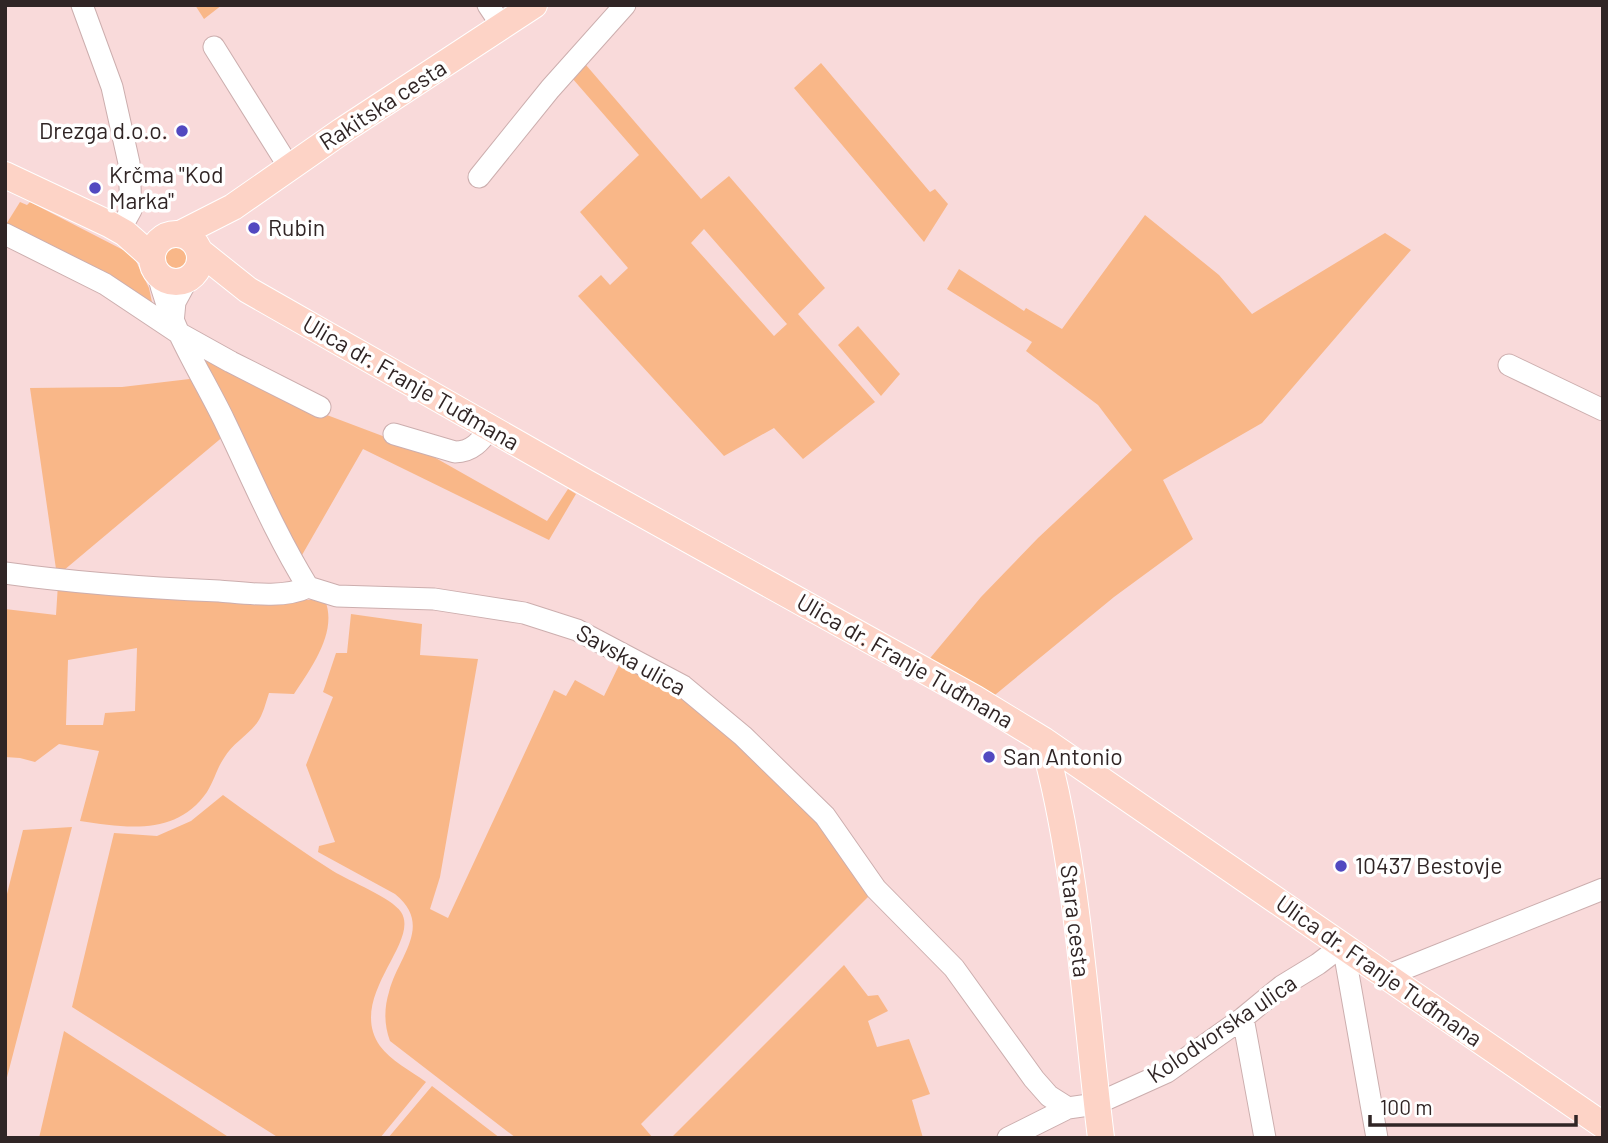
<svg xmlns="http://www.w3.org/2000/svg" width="1608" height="1143" font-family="Barlow,sans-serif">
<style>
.green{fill:#f9b788;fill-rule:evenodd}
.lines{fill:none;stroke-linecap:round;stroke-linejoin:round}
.minor-casing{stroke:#ccaeae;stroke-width:23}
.major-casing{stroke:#fff;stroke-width:28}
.minor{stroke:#fff;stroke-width:21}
.major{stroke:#fdd3c6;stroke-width:26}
.poi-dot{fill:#5249c0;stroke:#fff;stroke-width:2.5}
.labels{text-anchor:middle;stroke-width:7;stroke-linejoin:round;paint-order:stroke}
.street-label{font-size:23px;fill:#302525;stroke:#fff}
.poi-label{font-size:23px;fill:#302525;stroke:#fff;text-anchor:start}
</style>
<rect width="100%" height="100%" fill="#f9dada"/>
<path class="green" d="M195,5h27l-18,14z
M821,63l109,129 5,-3 13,15 -24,38 -130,-154z
M586,65l115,134 28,-23 96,112 -27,26 77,88 -72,57 -29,-31 -50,28 -146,-160 23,-21 9,10 18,-17 -48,-56 59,-57 -67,-77zM704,229l83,95 -13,12 -83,-93z
M20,202l7,3 3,-3 103,53 16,33 4,19 -148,-81z
M1145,215l74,60 33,39 133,-81 26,17 -149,173 -99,57 30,59 -79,58 -124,102 -64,-36 55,-66 57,-59 94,-88 -34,-45 -72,-54 6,-9 -85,-53 12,-20 65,42 2,-3 36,21z
M160 258a16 16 0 1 1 32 0a16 16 0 1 1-32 0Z
M858,326l42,48 -19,22 -43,-51z
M203,356l108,53 114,43 122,69 21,-32 8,5 -27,46 -186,-91 -65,113 -98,-200z
M198,378l27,57 -168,141 -27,-188 92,-1z
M58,584l210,16h57c13,32 -14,68 -31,94l-25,-1c-3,9 -6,22 -12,30 -10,13 -25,21 -33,35 -7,10 -10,23 -17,34 -30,44 -80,36 -127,29l19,-70 -40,-7 -24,18 -15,-4 -15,-1v-148l51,6zM137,648l-2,63 -30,2 -2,12h-37l2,-65z
M351,614l71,10 -2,31 58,4 -38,218 -10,32 18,9 106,-228 12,6 9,-16 29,16 18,-37 65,39 114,100 70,96 -230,230 12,14h-137l-126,-97c-6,-16 -6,-33 -1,-49 9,-36 45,-66 6,-98l-77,-42 1,-6 16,-4 -29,-77 27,-68 -10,-5 13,-39h11z
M223,795c36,26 72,52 110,76 16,10 59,27 68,41 20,30 -55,85 -21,134 10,14 31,25 46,36l-46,56h-101l-207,-131 42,-174 43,3 34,-15z
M72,827l-67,258v-183l18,-72z
M844,965l24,31 10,-1 10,16 -20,10 9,26 32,-8 21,55 -18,6 11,38h-252z
M64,1031l166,107h-191z
M432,1086l68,52h-112z"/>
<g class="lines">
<defs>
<path id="minor" d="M82,5l30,82 17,76 2,47 -11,20
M488,5l14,21
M214,47l75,120
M479,177l71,-88 75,-84
M5,234l100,50 72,48 54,30 89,45
M158,274c12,53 42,97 66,146 27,56 51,114 84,167l29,9 97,3 90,14 53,17 106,56 60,50 82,80 51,73 78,79 80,111 15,17 19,12
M173,323l2,-21 13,-24
M1509,365l94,45
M394,434l61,18c17,0 26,-11 35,-24
M5,573c71,10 142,15 214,18 26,2 65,8 89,-4
M1386,976l217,-87
M1243,1018l22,120
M1008,1138l60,-30 28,-4 71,-32 76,-54 39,-32 36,-22 25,-19 34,193"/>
<path id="major" d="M5,175l104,49 16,9 27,24
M180,234l53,-27 109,-76 192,-126
M152 258a24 24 0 1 1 48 0a24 24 0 1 1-48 0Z
M199,251l49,39 337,192 389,216 69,42 560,385
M1043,740c35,126 42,268 58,398"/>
</defs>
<use href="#minor" class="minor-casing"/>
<use href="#major" class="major-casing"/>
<use href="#minor" class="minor"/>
<use href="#major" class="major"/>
</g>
<g class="poi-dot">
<circle cx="182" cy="131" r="7"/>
<circle cx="95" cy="188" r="7"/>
<circle cx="254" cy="228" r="7"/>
<circle cx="989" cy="757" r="7"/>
<circle cx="1341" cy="866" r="7"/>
</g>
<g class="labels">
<g class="street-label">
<text transform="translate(383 105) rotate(-33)" y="8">Rakitska cesta</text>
<text transform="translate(411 383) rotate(30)" y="8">Ulica dr. Franje Tuđmana</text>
<text transform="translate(631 660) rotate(29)" y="8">Savska ulica</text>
<text transform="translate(905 661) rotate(30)" y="8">Ulica dr. Franje Tuđmana</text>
<text transform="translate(1075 921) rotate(83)" y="8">Stara cesta</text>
<text transform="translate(1379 971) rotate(35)" y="8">Ulica dr. Franje Tuđmana</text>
<text transform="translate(1222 1029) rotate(-34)" y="8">Kolodvorska ulica</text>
</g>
<g class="poi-label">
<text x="168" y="139" text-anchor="end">Drezga d.o.o.</text>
<text x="109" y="183">Krčma "Kod<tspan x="109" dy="26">Marka"</tspan></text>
<text x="268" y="236">Rubin</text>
<text x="1003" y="765">San Antonio</text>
<text x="1355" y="874">10437 Bestovje</text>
</g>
</g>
<rect width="1608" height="1143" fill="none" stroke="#302525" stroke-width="14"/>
<path d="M1370 1115v10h206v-10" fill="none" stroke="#302525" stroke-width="3.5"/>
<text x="1380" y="1115" font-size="21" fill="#302525" stroke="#ffffff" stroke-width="5" paint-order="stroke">100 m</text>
</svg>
